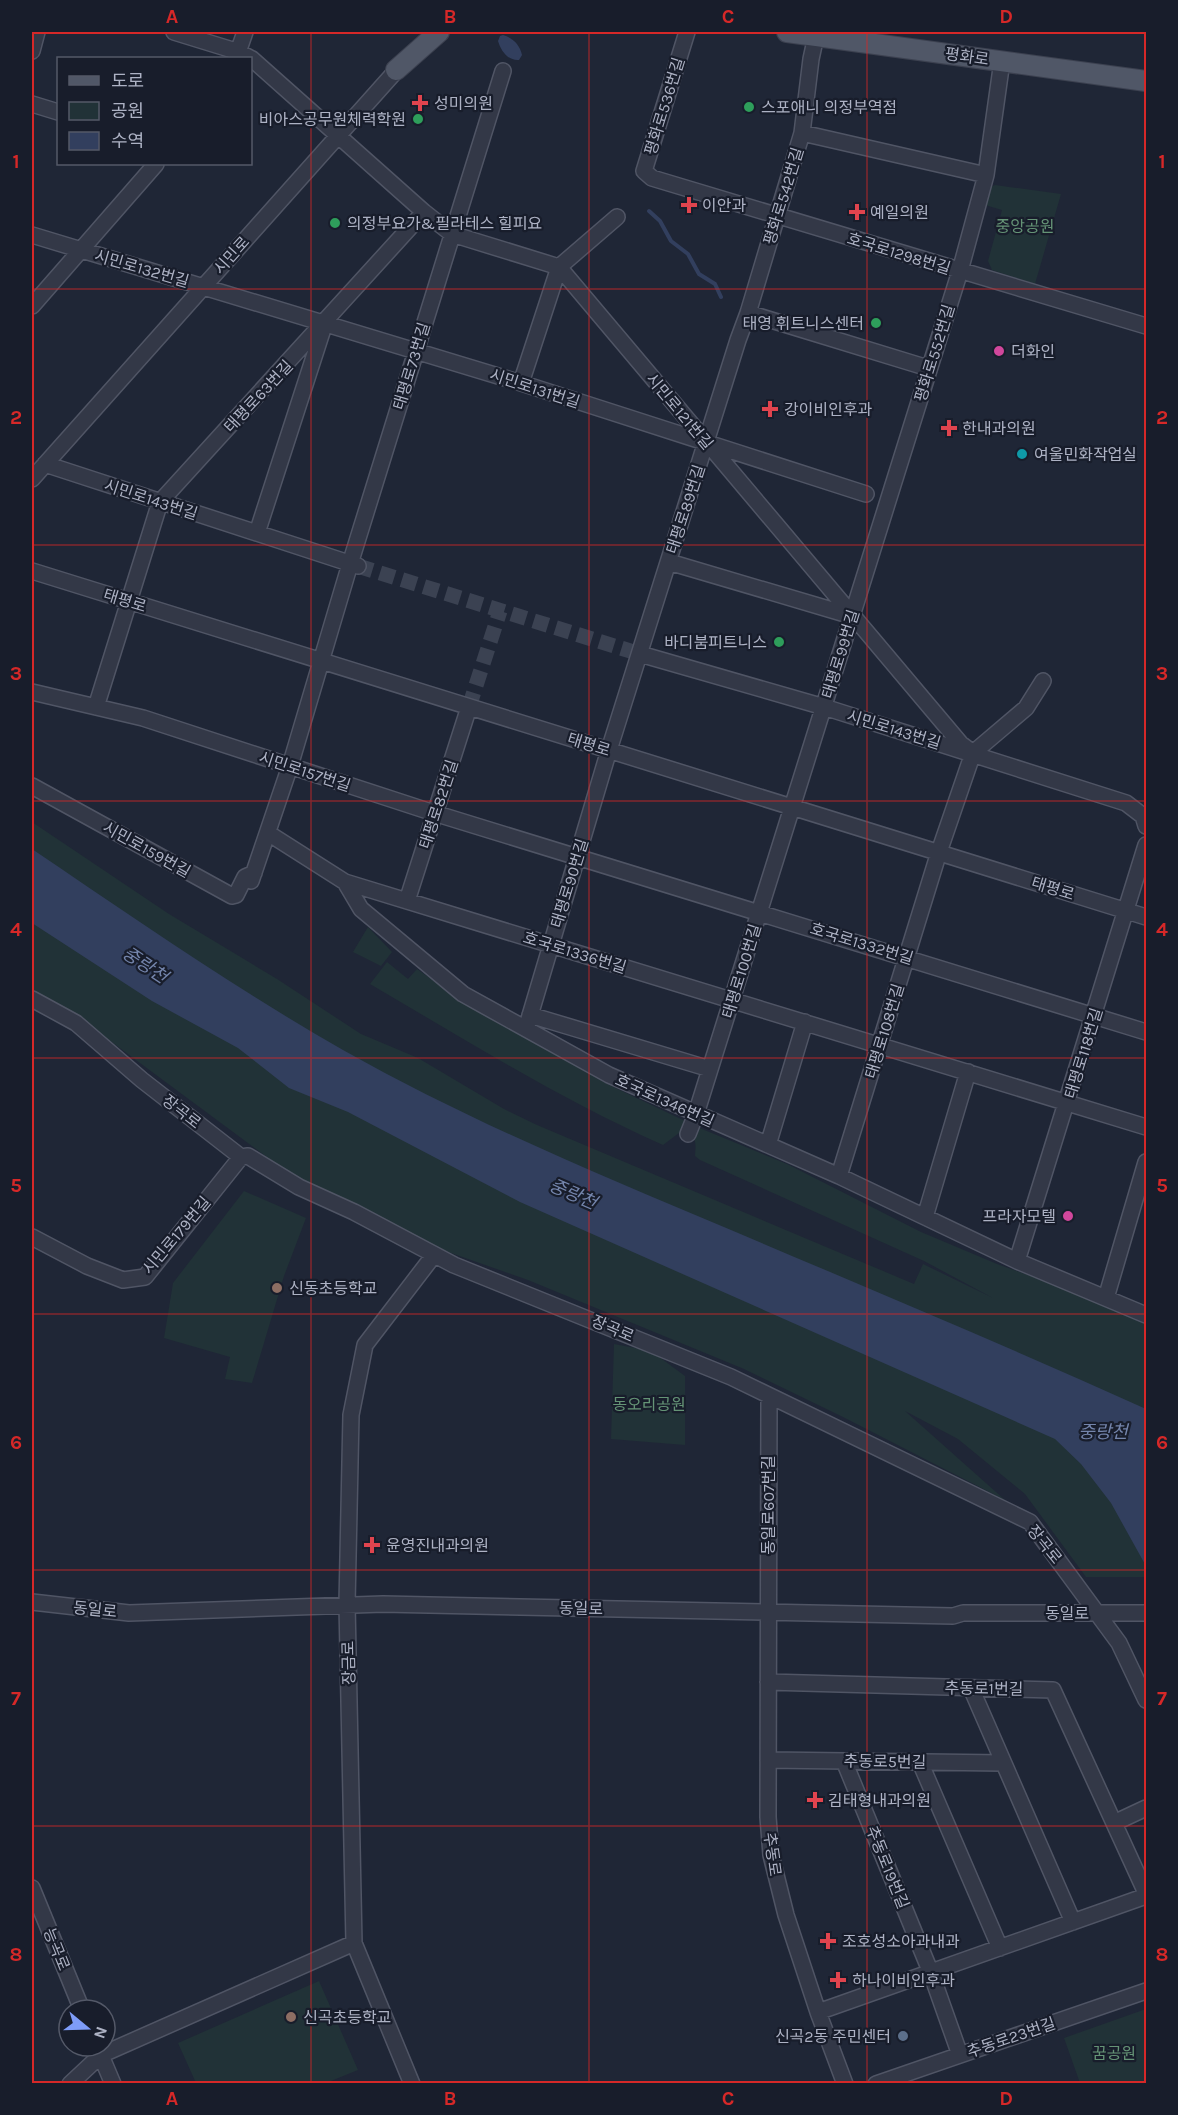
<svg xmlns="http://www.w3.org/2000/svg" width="1178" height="2115" font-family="Karla,'Noto Sans KR',sans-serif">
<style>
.green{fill:#213237}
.water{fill:#323f5e}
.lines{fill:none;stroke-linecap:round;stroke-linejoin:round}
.stream{stroke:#323f5e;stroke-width:4}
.minor-tunnel{stroke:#3b4252;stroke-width:15;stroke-dasharray:15 8;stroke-linecap:butt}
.minor-casing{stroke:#505565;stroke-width:18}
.major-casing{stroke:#3c4150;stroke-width:22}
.minor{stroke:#333847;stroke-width:15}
.major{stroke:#505767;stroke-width:20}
.grid{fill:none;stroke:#d62828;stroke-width:1.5;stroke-opacity:0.55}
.health-dot{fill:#e0444e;stroke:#181d2b;stroke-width:2}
.leisure-dot{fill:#2e9e5b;stroke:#181d2b;stroke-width:2}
.hotel-dot{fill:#d1479c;stroke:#181d2b;stroke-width:2}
.culture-dot{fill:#0f9aa8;stroke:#181d2b;stroke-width:2}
.education-dot{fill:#8d6e63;stroke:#181d2b;stroke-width:2}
.service-dot{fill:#5c6f8a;stroke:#181d2b;stroke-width:2}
.labels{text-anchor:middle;stroke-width:4.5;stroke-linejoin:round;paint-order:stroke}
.street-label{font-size:16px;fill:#adb2c4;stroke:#181d2b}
.poi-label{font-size:16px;fill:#adb2c4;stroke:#181d2b;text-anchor:start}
.park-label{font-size:16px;fill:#659476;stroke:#181d2b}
.water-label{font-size:18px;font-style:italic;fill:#7485ac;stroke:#181d2b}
.neatline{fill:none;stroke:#d62828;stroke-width:2}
.grid-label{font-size:20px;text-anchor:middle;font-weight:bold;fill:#d62828}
</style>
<rect width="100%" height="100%" fill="#1f2636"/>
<path class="green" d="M995,185l66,9 -26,90 -43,-14 -4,-9 14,-51 -17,-5 4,-17z
M32,822l137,92 108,65 84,55 57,24 86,51 33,16 377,159 9,-20 70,34 -69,-37 -224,-101 -5,-4c1,-14 2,-20 -12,-26l-20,15c-102,-45 -197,-105 -293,-161l17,-22 21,17 9,-10 54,38 136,77 95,45 85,35 134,68 76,32 96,34 16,10 37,15v254h-60l-61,-83 -67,-55 -53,-28 100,89 -162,-83 -99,-48 -216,-89 -94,-33 -27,-16 -108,-50 -217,-161 -50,-30z
M368,927l24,25 -11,14 -28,-14z
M244,1191l62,27 -22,58 -32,107 -27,-4 5,-22 -66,-19 9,-55z
M614,1344l37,7 34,25v69l-74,-6z
M319,1981l39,89 -32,13h-130l-18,-40z
M1146,2009v74h-66l-16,-45z"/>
<path class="water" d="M503,35c10,3 17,10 19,20l-3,5c-11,1 -18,-9 -21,-19l2,-5z
M32,849c102,69 204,140 311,201 124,70 257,125 388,180 139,59 278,117 415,179v157l-35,-63 -30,-39 -26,-25 -535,-237 -172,-90 -59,-24 -51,-40 -86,-47 -120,-78z"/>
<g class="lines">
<path class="stream" d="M649,211l11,10 11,20 17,13 11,20 16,10 6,13"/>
<path class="minor-tunnel" d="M358,566l282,88
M469,707l31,-96"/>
<defs>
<path id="minor" d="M174,32l65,20 13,7 172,153 28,22 107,33 402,477 12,9
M687,32l-43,139 8,7 494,148
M32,51l5,-19
M236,58l9,-26
M32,104l26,8
M802,133l184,42
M32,235l489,148 345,111
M32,306l124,-142
M748,313l180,55
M521,383l38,-116 58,-50
M45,464l313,102
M32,479l371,-416
M257,533l66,-204
M669,562l183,54
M32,571l1114,346
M640,654l184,53 302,96 17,13 3,10
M32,692l111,26 291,95 712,219
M96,707l64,-205 264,-290
M32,786l200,110 4,-1 9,-18 9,-4
M268,833l77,49 16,27 102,85 146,81 230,101 178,85 129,54
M251,881l39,-115 60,-202 153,-493
M345,882l801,245
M407,901l62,-194
M32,999l44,24 66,57 99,77 7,-1 51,31 55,25 100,53 277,112 299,145 89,121 27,57
M530,1015l180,54
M526,1029l83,-279 129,-410 10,-27 54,-180 9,-74 5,-23
M688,1134l8,-20 264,-843 26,-96 16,-114
M768,1145l37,-123
M839,1176l100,-324 34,-99 53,-45 17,-27
M925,1217l43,-145
M32,1237l55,29 36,14 22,-3 96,-120
M1017,1261l129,-416
M1106,1298l40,-136
M769,1397l-1,420 3,38 15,60 32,97 27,72
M32,1602l97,11 254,-9 570,12 10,-3h183
M768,1682l285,8 93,203
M971,1688l102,234
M768,1760l235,3
M844,1761l87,212 29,82
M920,1762l80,186
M1114,1823l32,-15
M32,1888l50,122
M818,2012l328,-116
M97,2046l16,38
M70,2084l31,-29 253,-112
M412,2084l-58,-141 -7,-339 4,-189 14,-70 69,-90
M876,2084l270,-93"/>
<path id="major" d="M787,32l359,49
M396,70l43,-38"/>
</defs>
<use href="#minor" class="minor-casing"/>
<use href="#major" class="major-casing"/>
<use href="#minor" class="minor"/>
<use href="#major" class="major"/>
</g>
<path class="grid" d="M311,32v2052M589,32v2052M867,32v2052M32,289h1114M32,545h1114M32,801h1114M32,1058h1114M32,1314h1114M32,1570h1114M32,1826h1114"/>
<g class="health-dot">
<path d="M417 94h6v6h6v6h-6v6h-6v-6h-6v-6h6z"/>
<path d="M686 196h6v6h6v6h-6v6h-6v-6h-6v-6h6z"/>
<path d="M854 203h6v6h6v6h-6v6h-6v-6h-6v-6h6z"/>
<path d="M767 400h6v6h6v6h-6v6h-6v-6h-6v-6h6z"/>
<path d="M946 419h6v6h6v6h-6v6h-6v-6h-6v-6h6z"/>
<path d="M369 1536h6v6h6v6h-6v6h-6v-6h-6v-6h6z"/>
<path d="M812 1791h6v6h6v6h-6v6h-6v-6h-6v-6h6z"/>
<path d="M825 1932h6v6h6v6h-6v6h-6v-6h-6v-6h6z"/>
<path d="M835 1971h6v6h6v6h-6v6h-6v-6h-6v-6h6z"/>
</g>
<g class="leisure-dot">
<circle cx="749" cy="107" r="6"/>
<circle cx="418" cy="119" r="6"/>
<circle cx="335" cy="223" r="6"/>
<circle cx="876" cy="323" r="6"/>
<circle cx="779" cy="642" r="6"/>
</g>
<g class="hotel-dot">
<circle cx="999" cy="351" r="6"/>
<circle cx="1068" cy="1216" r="6"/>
</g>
<circle class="culture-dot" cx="1022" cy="454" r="6"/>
<g class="education-dot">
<circle cx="277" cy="1288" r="6"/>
<circle cx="291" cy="2017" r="6"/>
</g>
<circle class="service-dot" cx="903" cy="2036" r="6"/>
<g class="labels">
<g class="street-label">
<text transform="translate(967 56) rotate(8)" y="6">평화로</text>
<text transform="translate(664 106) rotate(-73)" y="6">평화로536번길</text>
<text transform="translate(783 196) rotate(-73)" y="6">평화로542번길</text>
<text transform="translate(899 253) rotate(17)" y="6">호국로1298번길</text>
<text transform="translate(231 255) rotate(-48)" y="6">시민로</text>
<text transform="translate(142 268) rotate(16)" y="6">시민로132번길</text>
<text transform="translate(934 353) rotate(-73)" y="6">평화로552번길</text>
<text transform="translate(411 366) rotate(-73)" y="6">태평로73번길</text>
<text transform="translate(535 388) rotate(18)" y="6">시민로131번길</text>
<text transform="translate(258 396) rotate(-47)" y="6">태평로63번길</text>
<text transform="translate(680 411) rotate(50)" y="6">시민로121번길</text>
<text transform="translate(151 499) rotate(18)" y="6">시민로143번길</text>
<text transform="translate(685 509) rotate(-72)" y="6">태평로89번길</text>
<text transform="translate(125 600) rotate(17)" y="6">태평로</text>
<text transform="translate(840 654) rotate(-73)" y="6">태평로99번길</text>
<text transform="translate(894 729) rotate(17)" y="6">시민로143번길</text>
<text transform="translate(589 744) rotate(17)" y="6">태평로</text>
<text transform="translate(305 771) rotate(18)" y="6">시민로157번길</text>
<text transform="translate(438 804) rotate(-72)" y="6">태평로82번길</text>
<text transform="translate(147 849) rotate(29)" y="6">시민로159번길</text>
<text transform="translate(569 883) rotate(-73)" y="6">태평로90번길</text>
<text transform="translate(1053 888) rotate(17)" y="6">태평로</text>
<text transform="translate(862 943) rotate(17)" y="6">호국로1332번길</text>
<text transform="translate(575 952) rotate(17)" y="6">호국로1336번길</text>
<text transform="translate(741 971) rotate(-73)" y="6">태평로100번길</text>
<text transform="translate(884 1031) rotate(-73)" y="6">태평로108번길</text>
<text transform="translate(1083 1053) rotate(-73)" y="6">태평로118번길</text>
<text transform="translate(665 1100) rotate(24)" y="6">호국로1346번길</text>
<text transform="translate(182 1111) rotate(38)" y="6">장곡로</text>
<text transform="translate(176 1235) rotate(-50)" y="6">시민로179번길</text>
<text transform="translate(613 1328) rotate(23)" y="6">장곡로</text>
<text transform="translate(768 1505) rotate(-90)" y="6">동일로607번길</text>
<text transform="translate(1045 1544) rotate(51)" y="6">장곡로</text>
<text transform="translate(581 1608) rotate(1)" y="6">동일로</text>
<text transform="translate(95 1609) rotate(6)" y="6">동일로</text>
<text x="1067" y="1619">동일로</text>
<text transform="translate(348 1663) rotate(-91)" y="6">장금로</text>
<text transform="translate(984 1688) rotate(1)" y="6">추동로1번길</text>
<text transform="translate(885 1761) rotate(1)" y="6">추동로5번길</text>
<text transform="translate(773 1854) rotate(82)" y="6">추동로</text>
<text transform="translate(888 1867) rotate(68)" y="6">추동로19번길</text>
<text transform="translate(57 1949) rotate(68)" y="6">능곡로</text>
<text transform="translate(1011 2037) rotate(-19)" y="6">추동로23번길</text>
</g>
<g class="poi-label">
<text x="434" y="109">성미의원</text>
<text x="761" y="113">스포애니 의정부역점</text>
<text x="406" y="125" text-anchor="end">비아스공무원체력학원</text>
<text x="702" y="211">이안과</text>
<text x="870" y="218">예일의원</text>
<text x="347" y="229">의정부요가&amp;필라테스 힐피요</text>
<text x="864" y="329" text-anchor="end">태영 휘트니스센터</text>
<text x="1011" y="357">더화인</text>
<text x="784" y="415">강이비인후과</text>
<text x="962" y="434">한내과의원</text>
<text x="1034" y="460">여울민화작업실</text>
<text x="767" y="648" text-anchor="end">바디붐피트니스</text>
<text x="1056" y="1222" text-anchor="end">프라자모텔</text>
<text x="289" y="1294">신동초등학교</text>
<text x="386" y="1551">윤영진내과의원</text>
<text x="828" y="1806">김태형내과의원</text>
<text x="842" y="1947">조호성소아과내과</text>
<text x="852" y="1986">하나이비인후과</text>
<text x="303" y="2023">신곡초등학교</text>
<text x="891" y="2042" text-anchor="end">신곡2동 주민센터</text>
</g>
<g class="park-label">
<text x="1025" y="232">중앙공원</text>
<text x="649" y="1410">동오리공원</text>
<text x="1114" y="2059">꿈공원</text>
</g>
<g class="water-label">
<text transform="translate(145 965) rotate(34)" y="6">중랑천</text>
<text transform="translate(573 1194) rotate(24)" y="6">중랑천</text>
<text x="1103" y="1438">중랑천</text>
</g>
</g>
<rect width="1178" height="2115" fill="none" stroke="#181d2b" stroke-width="66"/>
<rect x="57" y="57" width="195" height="108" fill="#181d2b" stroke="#545968" stroke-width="1.5"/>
<rect x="69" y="76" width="30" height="9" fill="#505767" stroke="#545968" stroke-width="1.5"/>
<text x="111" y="87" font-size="18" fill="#adb2c4">도로</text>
<rect x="69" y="102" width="30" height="18" fill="#213237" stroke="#545968" stroke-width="1.5"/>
<text x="111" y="117" font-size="18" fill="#adb2c4">공원</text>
<rect x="69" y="132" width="30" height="18" fill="#323f5e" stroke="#545968" stroke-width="1.5"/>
<text x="111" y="147" font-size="18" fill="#adb2c4">수역</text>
<g transform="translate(87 2028) rotate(109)"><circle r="28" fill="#181d2b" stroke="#545968" stroke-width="1.5"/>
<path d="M0-4.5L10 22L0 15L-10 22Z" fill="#7e9cf8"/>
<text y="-9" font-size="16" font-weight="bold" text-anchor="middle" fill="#adb2c4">N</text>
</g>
<rect x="33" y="33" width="1112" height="2049" class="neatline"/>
<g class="grid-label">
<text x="172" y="23">A</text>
<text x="450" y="23">B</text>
<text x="728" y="23">C</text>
<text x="1006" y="23">D</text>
<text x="16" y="168">1</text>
<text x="1162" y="168">1</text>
<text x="16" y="424">2</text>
<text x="1162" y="424">2</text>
<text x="16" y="680">3</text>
<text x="1162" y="680">3</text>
<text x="16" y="936">4</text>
<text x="1162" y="936">4</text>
<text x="16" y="1192">5</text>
<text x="1162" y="1192">5</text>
<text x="16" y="1449">6</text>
<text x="1162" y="1449">6</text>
<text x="16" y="1705">7</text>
<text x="1162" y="1705">7</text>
<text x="16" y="1961">8</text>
<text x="1162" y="1961">8</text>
<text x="172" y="2105">A</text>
<text x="450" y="2105">B</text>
<text x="728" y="2105">C</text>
<text x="1006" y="2105">D</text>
</g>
</svg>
